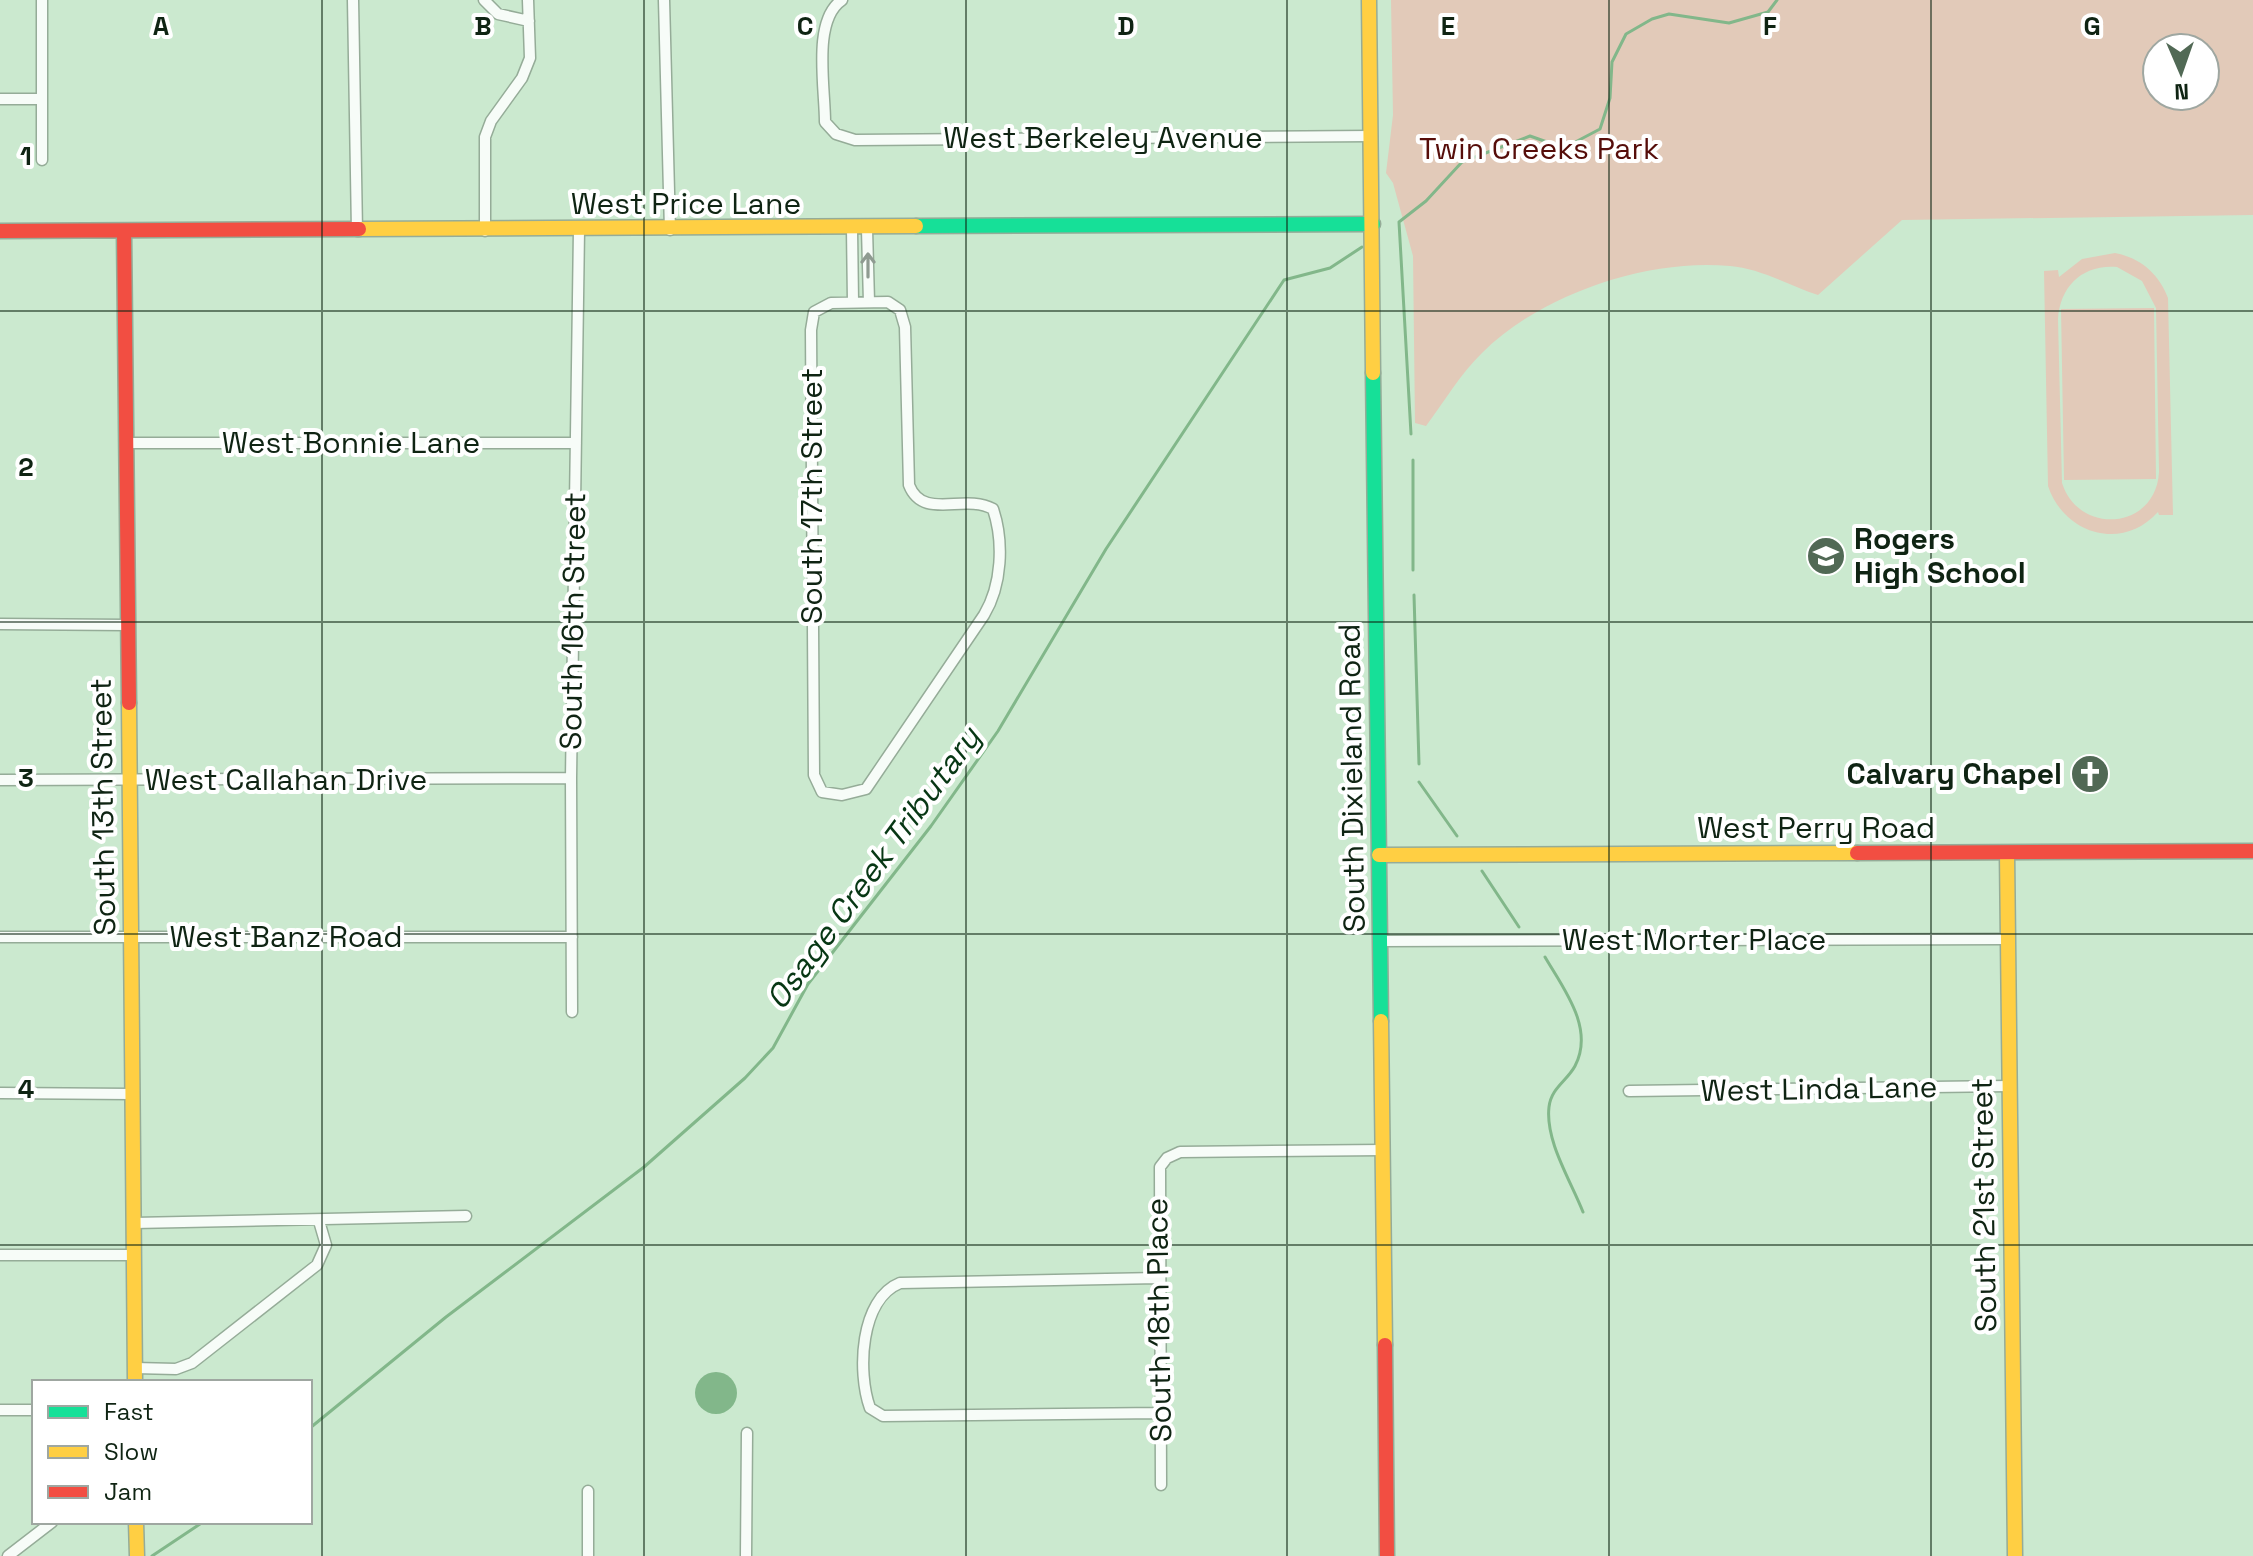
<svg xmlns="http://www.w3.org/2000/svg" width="2253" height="1556" font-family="'Space Grotesk',sans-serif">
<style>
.green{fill:#e2cab9;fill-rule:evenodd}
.water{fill:#82b78a}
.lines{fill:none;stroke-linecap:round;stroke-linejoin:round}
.stream{stroke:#82b78a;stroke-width:3}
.street-casing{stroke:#95ac98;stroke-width:13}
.fast-casing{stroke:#95ac98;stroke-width:17}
.slow-casing{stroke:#95ac98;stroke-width:17}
.jam-casing{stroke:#95ac98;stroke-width:17}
.street{stroke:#f7fcf8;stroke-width:10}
.fast{stroke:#16e098;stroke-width:14}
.slow{stroke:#ffcf43;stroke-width:14}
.jam{stroke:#f24e42;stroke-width:14}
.oneway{stroke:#8f9b91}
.grid{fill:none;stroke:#0f2413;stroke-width:2;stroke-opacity:0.55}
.labels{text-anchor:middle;stroke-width:8;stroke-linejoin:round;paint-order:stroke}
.street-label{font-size:30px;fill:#0f2413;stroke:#fff}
.park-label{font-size:30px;fill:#560d0a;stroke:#fff}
.poi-label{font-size:30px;font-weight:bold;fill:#0f2413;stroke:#fff;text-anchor:start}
.water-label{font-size:32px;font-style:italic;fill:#073714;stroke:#fff}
.grid-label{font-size:26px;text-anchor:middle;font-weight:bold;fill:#0f2413;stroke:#fff;stroke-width:8;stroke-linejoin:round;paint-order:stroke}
</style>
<rect width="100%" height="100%" fill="#cbe9cf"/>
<path class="green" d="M1391,0h862v215l-351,5 -84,75c-27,-9 -59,-27 -88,-29 -82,-8 -189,28 -248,87 -21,20 -38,49 -56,73l-11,-3 -2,-167 -20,-73 -7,-10 7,-58zM2205,48v48h-48v-48z
M2115,253c26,5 44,21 53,45l5,217h-14l-1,-3c-36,40 -94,22 -110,-26l-4,-215 14,-1 1,7 23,-18zM2117,267l25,14 14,27 3,164c-3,58 -80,64 -97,11l-4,-164c2,-33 25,-55 59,-52z
M2154,308l2,171 -92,1 -3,-171z"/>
<path class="water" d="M695 1393a21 21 0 1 1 42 0a21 21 0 1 1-42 0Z"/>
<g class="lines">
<path class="stream" d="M1411,434l-12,-212 27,-21 36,-39 68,-26 34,12 36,-19 10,-31 2,-36 14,-28 26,-15 17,-5 60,9 39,-11 9,-12
M1413,570v-110
M1414,595l5,169
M1419,782l38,54
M1482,871l37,56
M1545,957c18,31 50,71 30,109 -8,15 -24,22 -26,41 -4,34 22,74 34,105
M310,1428l136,-111 198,-150 101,-89 28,-30 35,-64 123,-158 67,-95 108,-182 178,-269 46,-12 32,-21
M152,1556l51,-34"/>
<defs>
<path id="street" d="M42,0v160
M353,0l4,231
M484,0l14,14 31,7
M664,0l6,230
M842,0c-30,20 -17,87 -17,122l11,12 19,6 517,-4
M0,99h41
M852,229l1,73
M867,229l2,73
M485,231v-94l6,-16 31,-43 8,-20 -2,-58
M888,302l12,8 5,17 4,158c14,36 55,8 84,24 11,33 9,76 -9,106l-118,174 -24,6 -20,-3 -8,-17 -3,-445 3,-18 17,-9z
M126,443h450
M0,624l127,1
M0,780l571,-2
M0,937h572
M1380,941l627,-2
M572,1012l-1,-234 8,-548
M1629,1091l380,-5
M0,1093l132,1
M134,1223l332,-7
M0,1255h134
M1158,1278l-258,5c-40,16 -43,89 -30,125l13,8 277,-3
M135,1368l41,1 16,-6 125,-98 9,-20 -7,-24
M0,1410h34
M1161,1485l-1,-318 7,-9 13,-6 204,-2
M8,1556l44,-34
M588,1556v-65
M746,1556l1,-123"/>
<path id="fast" d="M916,226l457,-2
M1373,373l8,648"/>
<path id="slow" d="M1369,0l4,373
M359,229l557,-3
M129,703l6,679
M2007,853l8,703
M1379,855l478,-2
M1381,1021l4,324
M136,1522l1,34"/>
<path id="jam" d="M0,231l359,-2
M124,231l5,472
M1857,853l396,-2
M1385,1345l2,211"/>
</defs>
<use href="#street" class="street-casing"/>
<use href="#fast" class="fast-casing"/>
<use href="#slow" class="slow-casing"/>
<use href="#jam" class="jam-casing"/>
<use href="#street" class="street"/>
<use href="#fast" class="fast"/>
<use href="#slow" class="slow"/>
<use href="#jam" class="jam"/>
</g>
<defs><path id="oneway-shaft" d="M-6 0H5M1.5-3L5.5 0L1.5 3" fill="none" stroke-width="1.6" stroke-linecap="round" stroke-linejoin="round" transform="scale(2)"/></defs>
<use class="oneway" href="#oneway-shaft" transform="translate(868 265) rotate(-90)"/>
<path class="grid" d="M322,0v1556M644,0v1556M966,0v1556M1287,0v1556M1609,0v1556M1931,0v1556M0,311h2253M0,622h2253M0,934h2253M0,1245h2253"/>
<defs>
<symbol id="school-disc" viewBox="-11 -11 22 22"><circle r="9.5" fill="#516955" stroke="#fff"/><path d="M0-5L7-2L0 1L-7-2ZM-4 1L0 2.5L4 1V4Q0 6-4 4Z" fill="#fff"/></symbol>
<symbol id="church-disc" viewBox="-11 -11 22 22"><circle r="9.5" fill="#516955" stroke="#fff"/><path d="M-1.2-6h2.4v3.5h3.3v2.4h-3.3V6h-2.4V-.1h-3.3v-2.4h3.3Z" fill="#fff"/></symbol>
</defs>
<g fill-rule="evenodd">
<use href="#school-disc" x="1804" y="534" width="44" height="44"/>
<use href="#church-disc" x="2068" y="752" width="44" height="44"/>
</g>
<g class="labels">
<g class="street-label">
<text x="1103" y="148">West Berkeley Avenue</text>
<text x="686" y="214">West Price Lane</text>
<text x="351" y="453">West Bonnie Lane</text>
<text transform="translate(812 496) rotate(-90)" y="10">South 17th Street</text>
<text transform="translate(573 621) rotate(-89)" y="10">South 16th Street</text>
<text transform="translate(1352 778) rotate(-91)" y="10">South Dixieland Road</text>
<text x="286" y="790">West Callahan Drive</text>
<text transform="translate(103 807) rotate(-91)" y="10">South 13th Street</text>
<text x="1816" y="838">West Perry Road</text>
<text x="286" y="947">West Banz Road</text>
<text x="1694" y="950">West Morter Place</text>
<text transform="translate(1819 1089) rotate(-1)" y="10">West Linda Lane</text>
<text transform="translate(1984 1205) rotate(-91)" y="10">South 21st Street</text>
<text transform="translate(1159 1320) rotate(-91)" y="10">South 18th Place</text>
</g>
<g class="park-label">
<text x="1539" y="159">Twin Creeks Park</text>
</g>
<g class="poi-label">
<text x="1854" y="549">Rogers<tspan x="1854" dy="34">High School</tspan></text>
<text x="2062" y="784" text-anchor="end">Calvary Chapel</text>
</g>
<g class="water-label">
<text transform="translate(873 868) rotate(-54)" y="11">Osage Creek Tributary</text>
</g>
</g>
<g class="grid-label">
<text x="161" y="35">A</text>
<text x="483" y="35">B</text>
<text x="805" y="35">C</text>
<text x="1126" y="35">D</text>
<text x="1448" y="35">E</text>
<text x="1770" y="35">F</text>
<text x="2092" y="35">G</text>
<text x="26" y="165">1</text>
<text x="26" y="476">2</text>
<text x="26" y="787">3</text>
<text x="26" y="1098">4</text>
</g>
<rect x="32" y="1380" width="280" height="144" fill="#ffffff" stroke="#9fa7a1" stroke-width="2"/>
<rect x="48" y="1406" width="40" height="12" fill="#16e098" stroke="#9fa7a1" stroke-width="2"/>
<text x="104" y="1420" font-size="24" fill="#0f2413">Fast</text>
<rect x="48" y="1446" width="40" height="12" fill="#ffcf43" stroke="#9fa7a1" stroke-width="2"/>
<text x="104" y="1460" font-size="24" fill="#0f2413">Slow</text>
<rect x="48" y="1486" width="40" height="12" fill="#f24e42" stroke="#9fa7a1" stroke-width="2"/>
<text x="104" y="1500" font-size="24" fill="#0f2413">Jam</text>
<g transform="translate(2181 72) rotate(178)"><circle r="38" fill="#ffffff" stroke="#9fa7a1" stroke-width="2"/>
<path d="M0-6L14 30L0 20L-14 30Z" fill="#516955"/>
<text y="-12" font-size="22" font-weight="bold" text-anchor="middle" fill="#0f2413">N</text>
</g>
</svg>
